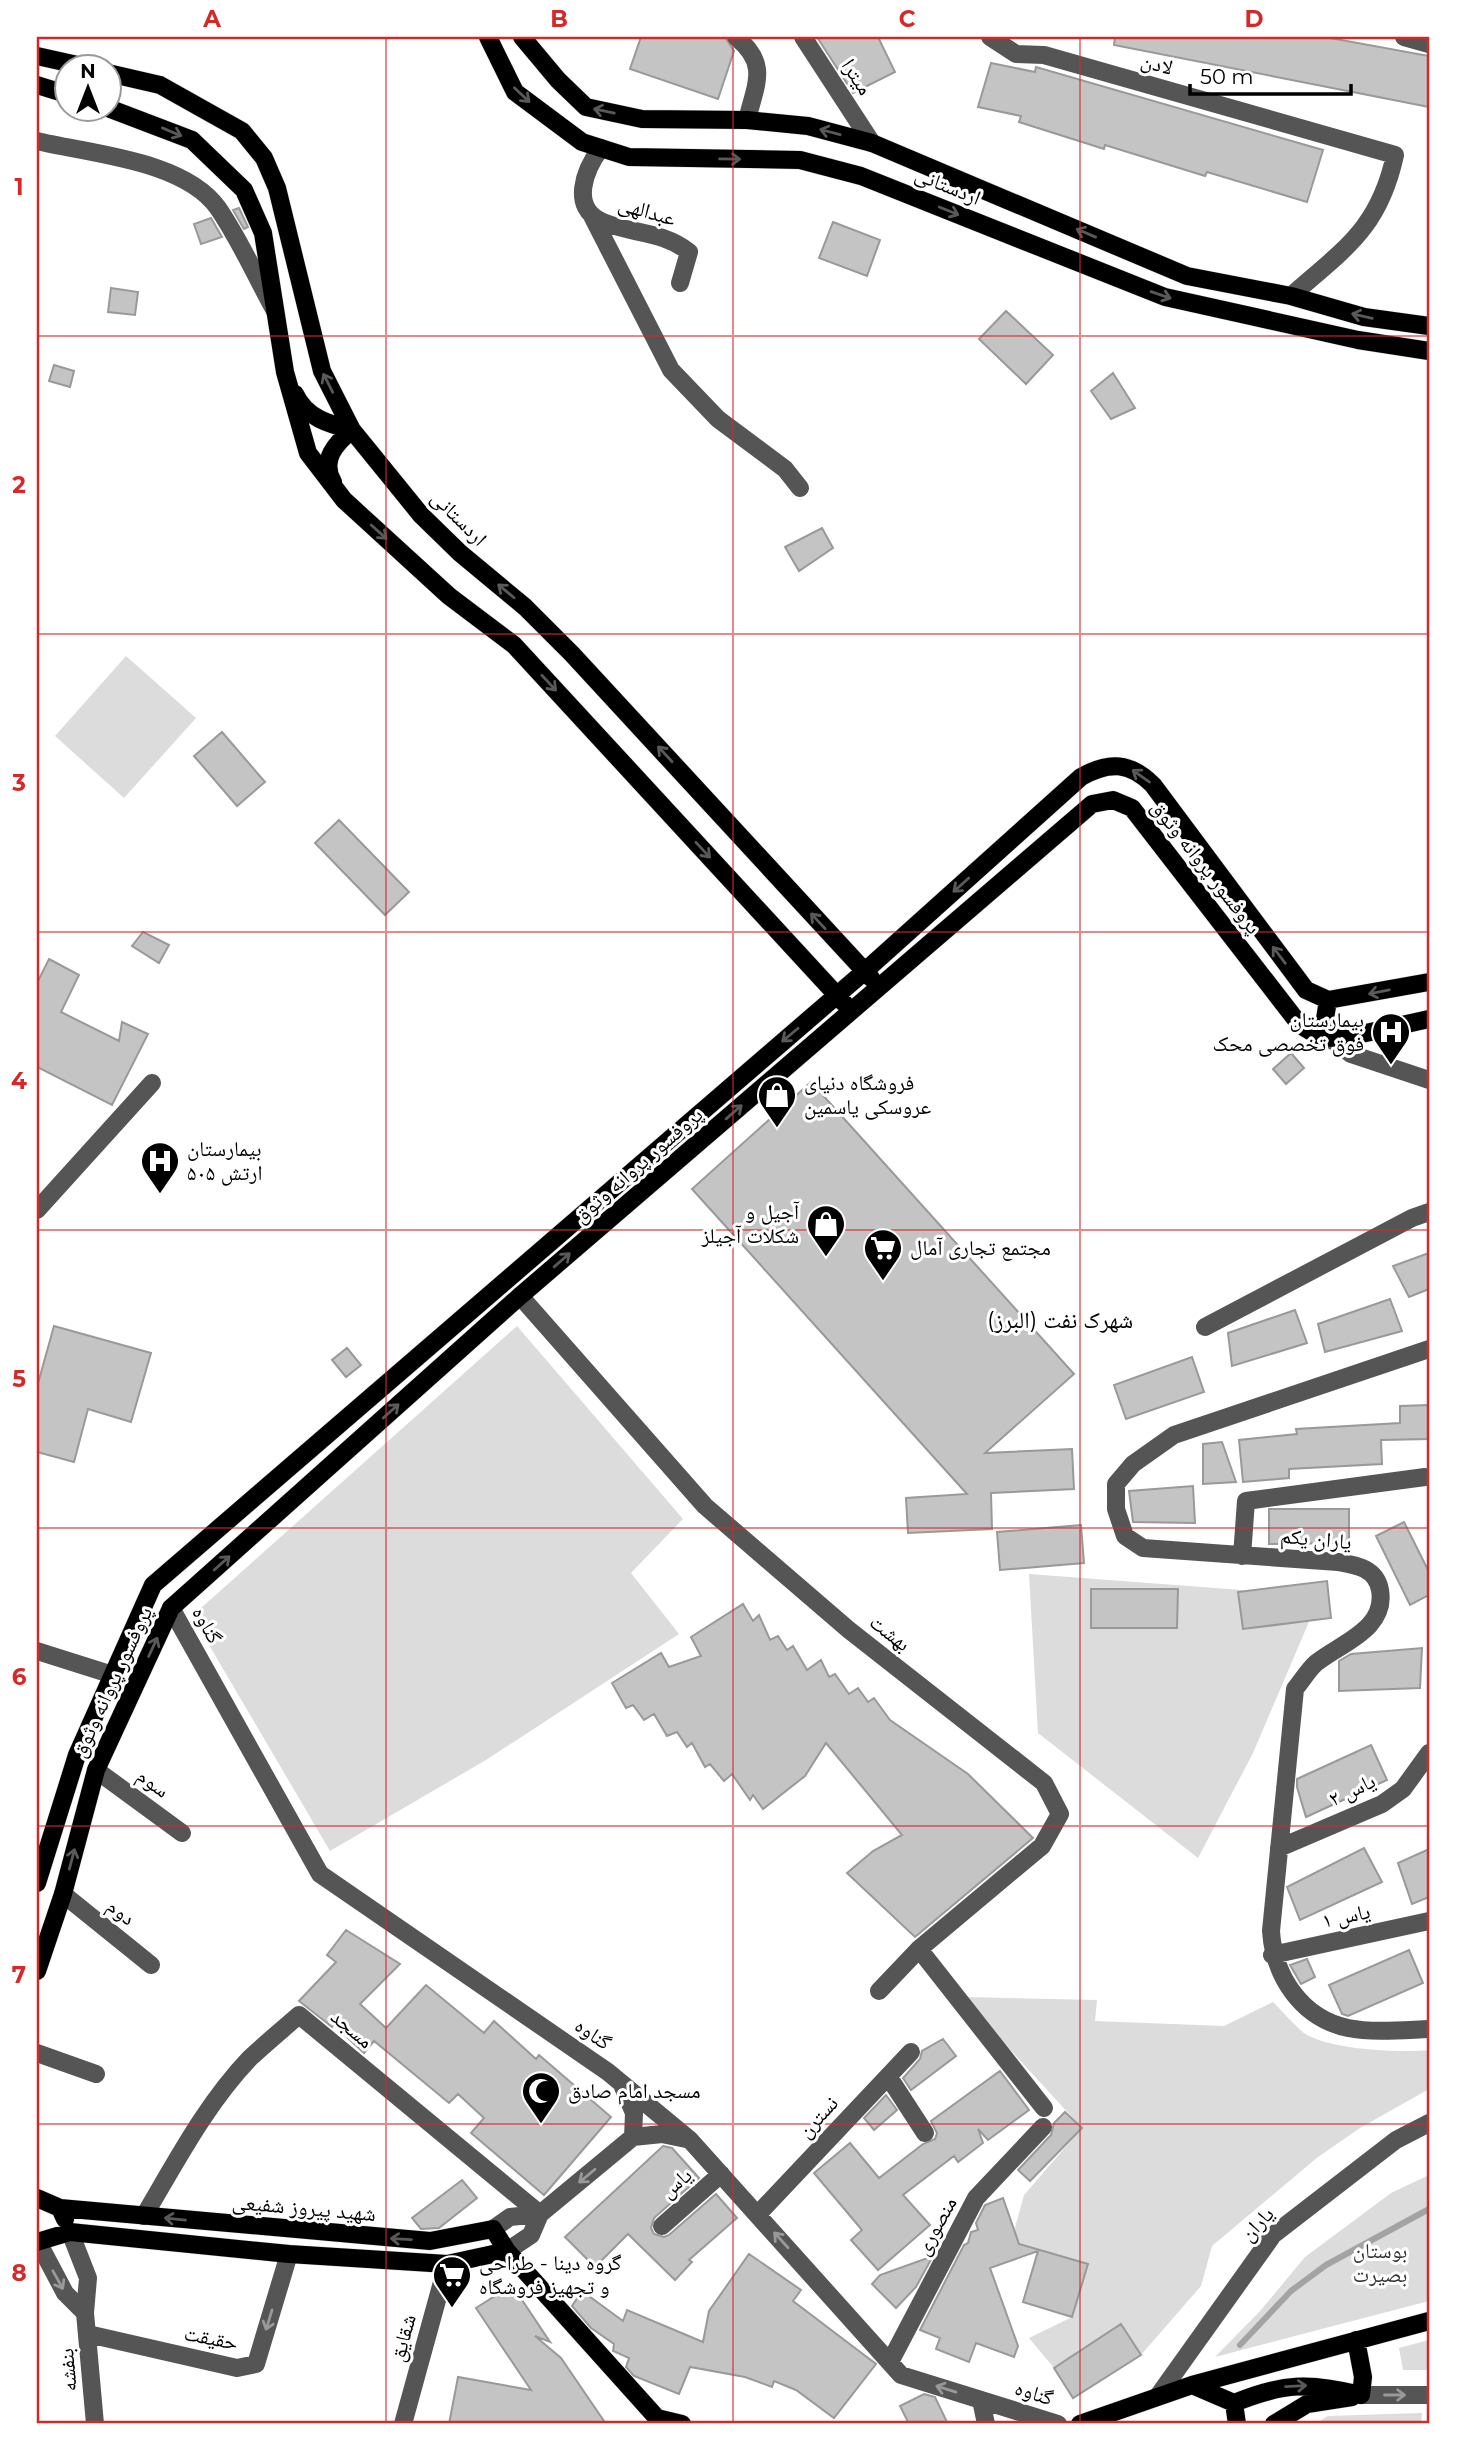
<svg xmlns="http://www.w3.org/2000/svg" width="1466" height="2461" font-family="Montserrat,'Noto Naskh Arabic',sans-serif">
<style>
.green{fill:#dcdcdc}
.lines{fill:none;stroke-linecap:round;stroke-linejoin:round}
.stream{stroke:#a3a3a3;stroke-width:6}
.building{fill:#c4c4c4;stroke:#999;stroke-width:2}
.major-casing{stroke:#dbdbdb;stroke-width:19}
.minor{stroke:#555;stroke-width:18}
.major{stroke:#000;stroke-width:18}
.oneway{stroke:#595959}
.oneway2{stroke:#999}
.grid{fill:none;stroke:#d62828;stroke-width:2;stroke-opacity:0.55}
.labels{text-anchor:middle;stroke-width:6;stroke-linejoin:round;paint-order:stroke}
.street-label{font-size:21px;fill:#000;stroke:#fff}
.poi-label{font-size:21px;fill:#000;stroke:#fff;text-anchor:start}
.park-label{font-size:21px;fill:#333;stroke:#fff}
.neighbourhood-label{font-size:23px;fill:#000;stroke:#fff}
.neatline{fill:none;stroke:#d62828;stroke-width:2.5}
.grid-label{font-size:23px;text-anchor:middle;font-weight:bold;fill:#d62828}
</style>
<rect width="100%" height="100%" fill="#fff"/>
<path class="green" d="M126,656l70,62 -72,80 -69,-62z
M517,1326l166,193 -52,54 48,61 -193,126 -156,91 -138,-235z
M1029,1574l291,22 -67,157 -55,105 -160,-125z
M962,1997l135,3 -2,21 129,5 49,-24c10,10 20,22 31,31 25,17 96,20 125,17v39l-69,39 -42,29 -106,89 -11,40 -60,69 -20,-30 -67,43 -25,-30 43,-21 16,-53 -77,-22 13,-47 58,-67z
M1429,2175v126l-214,56 46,-47 44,-53 86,-64z
M1429,2340v30h-26l-4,-22z
M1422,2413l-1,11h-106l13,-8z"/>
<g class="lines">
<path class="stream" d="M1240,2345l51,-54 35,-26 103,-56"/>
</g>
<path class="building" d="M641,37h84l9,14 -16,48 -88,-30z
M817,37h61l17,35 -42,21z
M1115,37h210l104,19v51l-315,-62z
M991,63l44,9 1,-5 287,83 -16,52 -100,-30 -2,4 -100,-31 -1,4 -85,-27 2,-6 -43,-9z
M239,208l9,19 -4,2 -11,-19z
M211,218l11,19 -21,7 -7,-20z
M833,222l47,18 -13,36 -48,-18z
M111,288l27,4 -3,23 -27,-3z
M1006,311l47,44 -27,29 -47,-45z
M54,365l20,6 -4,16 -21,-6z
M1113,373l22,35 -24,11 -20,-28z
M822,528l11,20 -34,23 -14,-24z
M222,732l43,50 -28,24 -43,-50z
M339,820l70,72 -24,23 -70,-72z
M143,932l26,13 -10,18 -27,-17z
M49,959l30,16 -18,37 58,29 3,-19 26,12 -36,71 -75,-38v-84z
M1291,1053l13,15 -18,16 -13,-15z
M811,1082l263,292 -89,79 87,-4 2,40 -83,4 1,36 -84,4 -2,-35 61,-4 -275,-305z
M1429,1253v36l-20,8 -16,-31z
M1390,1299l12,32 -77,21 -7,-28z
M1295,1310l12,33 -75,23 -4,-33z
M54,1326l97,27 -20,69 -43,-13 -14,53 -37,-10v-65z
M347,1348l14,17 -15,12 -14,-17z
M1192,1357l12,35 -78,27 -12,-34z
M1429,1405v34l-48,1 1,24 -93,5v9l-46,4 -4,-42 58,-6 -1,-5 104,-6v-17z
M1222,1442l14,40 -33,2v-40z
M1193,1486l2,37 -62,-1 -4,-31z
M1269,1509h80v34l-80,1z
M1404,1522l25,50v23l-19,10 -34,-69z
M1081,1525l3,38 -84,7 -3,-38z
M1327,1581l4,37 -88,11 -5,-37z
M1091,1589h87l-1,39h-86z
M743,1604l10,17 6,-6 11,25 8,-4 9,14 6,-4 14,24 14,-10 8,17 6,-3 14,20 9,-6 10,14 6,-4 16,22 78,54 65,64 -118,99 -68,-64 26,-22 29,-16 -76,-92 -21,33 -42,33 -10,-14 -3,5 -18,-26 -8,7 -14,-17 -5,3 -13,-24 -5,4 -10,-15 -10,4 -13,-22 -10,6 -11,-15 -7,3 -14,-25 49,-30 8,14 32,-11 -10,-19z
M1422,1648l-2,40 -81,3v-30l12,-7z
M1371,1745l16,35 -81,37 -9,-30v-8z
M1364,1848l18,34 -82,38 -13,-33z
M1429,1849v48l-17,7 -14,-41z
M346,1930l54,34 -40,40 26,24 40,-43 58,48 10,-12 42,38 3,-4 72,62 -67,78 -73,-62 13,-15 -26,-24 -9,9 -75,-62 -10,12 -30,-28 -2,2 -33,-26 37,-39 -9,-7z
M1409,1950l14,33 -75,33 -6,-2 -13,-29z
M1307,1959l8,18 -14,7 -11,-19z
M943,2039l13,17 -45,34 -8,-12 17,-19 2,-8z
M1000,2071l29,39 -41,30 -10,-11 5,14 -25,19 -4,-6 -51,39 27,30 -52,45 -27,-30 11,-10 -48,-57 36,-30 29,35 44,-34 12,-5 2,-6 -6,-12z
M886,2095l11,15 -23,20 -10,-12z
M1065,2112l17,16 -52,53 -12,-11 33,-35 3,-12z
M663,2146l9,2 27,30 -45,40 -3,10 3,6 10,3 5,-2 47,-41 21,24 -48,42 3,2 -17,18 -47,-46 -33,33 -30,-30z
M462,2180l15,18 -38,30 -18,1 -9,-11z
M1003,2198l16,46 69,20 -16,53 -49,-15 15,-51 -48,17 28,78 -4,11 -38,-14 -7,19 -33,-13 4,-11 -20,-8 44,-85 4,-2 3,-11 7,-2 -2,-7 9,-18z
M749,2254l52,36 -8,11 83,63 -42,54 -38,-28 -22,-9 -2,6 -27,-10 -55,-10 -11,27 -45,-18 -8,-9 3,-9 -16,-7 1,-7 -23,-16 -19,-22 10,-15 41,30 4,-11 76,32 6,-31z
M933,2256l-17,31 -20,21 -24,-24 8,-9z
M512,2285l38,57 -15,-6 26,22 45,66h-157l9,-47 73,13 -55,-82z
M1121,2324l20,31 -68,43 -19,-30z
M924,2394l11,3 13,27h-39l-9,-18z"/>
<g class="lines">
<defs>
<path id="major" d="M488,37l27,55 67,50 47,15 171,3 61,16 304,121 193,43 71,11
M522,37l36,43 28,27 56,12 105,1 61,6 64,17 315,133 104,20 73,21 65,9
M37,56l45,10
M108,73l52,12 82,46 22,27 13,30 45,183 30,59 69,85 39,38 65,54 47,47 299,324
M37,85l29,9
M108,108l84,32 52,50 19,43 22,139 23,81 36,47 105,96 65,49 330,358
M295,394c11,24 34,30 57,36 -16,13 -32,30 -19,52
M1322,1038l6,-38
M37,1883l40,-128 76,-170 712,-614 216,-194c28,-16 49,-15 72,8l153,205 22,10 101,-18
M37,1971l26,-77 33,-124 75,-162 349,-312 572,-492 21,-4 19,8 168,217 22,13 26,-1 81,-18
M37,2198l23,10 5,11
M60,2208l370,33 63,-12 14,22 150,167 25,6
M37,2242l33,-10 219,22 158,10 60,-13
M1356,2340l7,37 -2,18
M1192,2385l42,18 3,21
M1234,2403c49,-20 75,-21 127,-8
M1080,2424l112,-39 237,-64
M1274,2424l33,-20 45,-7"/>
</defs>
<use href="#major" class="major-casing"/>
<path class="minor" d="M736,37c33,27 20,46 11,83
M803,37l69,106
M990,37l26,17 28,1 351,100c-16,74 -51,94 -104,141
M1404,37l25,7
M37,141c53,13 147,19 181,67 22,32 38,69 57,103
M601,148c-16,21 -32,60 2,74 29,12 60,9 86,30l-9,31
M591,214l80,156 47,49 67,50 15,19
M1328,1037l23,17 78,26
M37,1210l115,-127
M520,1296l185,210 144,124 195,153 16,31 -18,32 -123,103 -40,42
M1205,1327l207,-109 17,-6
M1429,1349l-255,86 -41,29 -17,20v25l9,27 18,12 195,14c18,3 38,6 42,28 7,39 -39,53 -64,73 -8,7 -14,18 -21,26l-24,242c3,45 30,87 77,97 25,5 56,2 81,1
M1242,1556l4,-55 179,-24
M171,1608l149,266 288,198 82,68 211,235 157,49
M37,1651l76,24
M96,1770l86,63
M1279,1848l103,-44 21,-15 26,-36
M63,1894l88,71
M919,1949l125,159
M1272,1955l157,-34
M37,2053l59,21
M888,2076l37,57
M623,2087l11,26 -1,24
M758,2214l153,-162
M144,2216c32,-54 62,-112 106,-158 16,-15 33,-29 49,-43l241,199
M662,2226l59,-52
M493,2229l17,-12 30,-3
M70,2232l18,46 -3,35 10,111
M38,2242l27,51 20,20
M507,2251l24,-16 9,-21 93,-77 29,-3 24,5
M88,2334l149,34 19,-4 33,-110
M890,2362l86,-164 67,-71
M1361,2395h68
M1158,2396l115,-161 123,-95 33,-17
M981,2400l5,24
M403,2424l44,-160"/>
<use href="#major" class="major"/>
</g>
<defs><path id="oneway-shaft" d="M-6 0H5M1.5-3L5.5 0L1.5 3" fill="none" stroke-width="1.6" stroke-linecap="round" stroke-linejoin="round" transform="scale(1.75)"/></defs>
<g class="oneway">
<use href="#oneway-shaft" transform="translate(522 95) rotate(43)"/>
<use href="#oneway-shaft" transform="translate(604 111) rotate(-168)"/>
<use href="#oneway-shaft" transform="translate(172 132) rotate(23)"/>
<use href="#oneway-shaft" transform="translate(830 132) rotate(-165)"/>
<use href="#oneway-shaft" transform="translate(730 159) rotate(1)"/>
<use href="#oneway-shaft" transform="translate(949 211) rotate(22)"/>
<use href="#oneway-shaft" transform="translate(1086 233) rotate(-157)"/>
<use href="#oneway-shaft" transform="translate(1161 295) rotate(19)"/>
<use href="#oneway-shaft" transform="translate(1362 316) rotate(-167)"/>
<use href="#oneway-shaft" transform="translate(328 383) rotate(-117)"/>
<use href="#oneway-shaft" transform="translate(379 532) rotate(42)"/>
<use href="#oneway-shaft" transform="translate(506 591) rotate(-140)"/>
<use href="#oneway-shaft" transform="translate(549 683) rotate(47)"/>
<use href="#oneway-shaft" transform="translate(665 754) rotate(-133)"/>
<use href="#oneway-shaft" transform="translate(1141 776) rotate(-145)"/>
<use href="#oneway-shaft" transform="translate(703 850) rotate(47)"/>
<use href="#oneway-shaft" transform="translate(961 885) rotate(138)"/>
<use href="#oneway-shaft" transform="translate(818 921) rotate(-133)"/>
<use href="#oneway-shaft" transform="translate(1279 955) rotate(-127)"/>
<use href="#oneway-shaft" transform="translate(1379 992) rotate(169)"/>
<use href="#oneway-shaft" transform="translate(790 1035) rotate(140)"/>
<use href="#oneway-shaft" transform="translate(734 1112) rotate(-41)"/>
<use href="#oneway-shaft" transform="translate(562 1260) rotate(-41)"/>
<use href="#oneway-shaft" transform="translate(391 1411) rotate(-42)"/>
<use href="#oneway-shaft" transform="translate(222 1563) rotate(-42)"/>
<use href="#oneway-shaft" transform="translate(153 1647) rotate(-65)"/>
<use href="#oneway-shaft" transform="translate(72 1859) rotate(-75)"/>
<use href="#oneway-shaft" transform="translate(175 2219) rotate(-174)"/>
<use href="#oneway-shaft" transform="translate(401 2239) rotate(-177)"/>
<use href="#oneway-shaft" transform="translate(1296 2386) rotate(-3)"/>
</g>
<g class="oneway2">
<use href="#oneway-shaft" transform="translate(587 2176) rotate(140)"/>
<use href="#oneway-shaft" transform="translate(781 2240) rotate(-132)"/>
<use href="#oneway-shaft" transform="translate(58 2280) rotate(61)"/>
<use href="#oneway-shaft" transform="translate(269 2320) rotate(107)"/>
<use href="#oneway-shaft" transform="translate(946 2389) rotate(-163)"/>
<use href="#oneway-shaft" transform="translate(1395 2395)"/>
</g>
<path class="grid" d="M386,37v2387M733,37v2387M1080,37v2387M37,336h1392M37,634h1392M37,932h1392M37,1230h1392M37,1528h1392M37,1826h1392M37,2124h1392"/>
<defs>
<symbol id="hospital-pin" viewBox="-11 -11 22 30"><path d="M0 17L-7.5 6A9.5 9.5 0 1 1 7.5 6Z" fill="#000" stroke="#fff"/><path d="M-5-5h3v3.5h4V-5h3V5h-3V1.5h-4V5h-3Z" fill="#fff"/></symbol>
<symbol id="shop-pin" viewBox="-11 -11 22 30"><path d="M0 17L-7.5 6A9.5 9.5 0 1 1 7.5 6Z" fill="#000" stroke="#fff"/><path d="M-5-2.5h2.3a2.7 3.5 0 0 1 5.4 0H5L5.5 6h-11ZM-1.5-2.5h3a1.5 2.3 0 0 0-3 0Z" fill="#fff"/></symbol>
<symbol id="supermarket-pin" viewBox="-11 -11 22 30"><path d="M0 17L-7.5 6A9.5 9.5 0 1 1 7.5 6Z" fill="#000" stroke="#fff"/><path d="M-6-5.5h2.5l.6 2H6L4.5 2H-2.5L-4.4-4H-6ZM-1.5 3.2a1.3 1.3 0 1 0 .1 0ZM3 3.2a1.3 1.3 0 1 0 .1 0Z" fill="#fff"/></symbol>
<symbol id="mosque-pin" viewBox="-11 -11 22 30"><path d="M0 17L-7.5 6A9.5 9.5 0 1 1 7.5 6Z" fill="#000" stroke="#fff"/><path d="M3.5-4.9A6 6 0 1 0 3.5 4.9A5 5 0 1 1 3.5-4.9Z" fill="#fff"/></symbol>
</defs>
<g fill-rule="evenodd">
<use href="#hospital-pin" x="1369" y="1010" width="44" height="60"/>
<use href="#shop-pin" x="755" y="1073" width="44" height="60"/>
<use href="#hospital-pin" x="138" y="1139" width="44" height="60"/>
<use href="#shop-pin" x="804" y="1202" width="44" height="60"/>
<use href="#supermarket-pin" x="861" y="1226" width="44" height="60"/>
<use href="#mosque-pin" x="519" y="2069" width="44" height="60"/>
<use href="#supermarket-pin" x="430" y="2253" width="44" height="60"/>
</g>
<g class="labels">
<g class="street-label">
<text transform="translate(1157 64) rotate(16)" y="7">لادن</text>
<text transform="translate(857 77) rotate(57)" y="7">میترا</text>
<text transform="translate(948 186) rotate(22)" y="7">اردستانی</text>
<text transform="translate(647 211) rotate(16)" y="7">عبدالهی</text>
<text transform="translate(459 518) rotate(45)" y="7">اردستانی</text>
<text transform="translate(1206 867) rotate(52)" y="7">پروفسور پروانه وثوق</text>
<text transform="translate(638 1165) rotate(-41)" y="7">پروفسور پروانه وثوق</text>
<text transform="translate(1316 1539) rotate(5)" y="7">یاران یکم</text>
<text transform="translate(207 1625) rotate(61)" y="7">گناوه</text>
<text transform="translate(890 1633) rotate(38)" y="7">بهشت</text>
<text transform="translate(112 1682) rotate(-65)" y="7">پروفسور پروانه وثوق</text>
<text transform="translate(153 1783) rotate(36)" y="7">سوم</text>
<text transform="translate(1352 1790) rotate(-25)" y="7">یاس ۲</text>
<text transform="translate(121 1912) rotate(38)" y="7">دوم</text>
<text transform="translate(1346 1916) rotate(-12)" y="7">یاس ۱</text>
<text transform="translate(352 2029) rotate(40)" y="7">مسجد</text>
<text transform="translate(593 2034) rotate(35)" y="7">گناوه</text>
<text transform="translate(818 2117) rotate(-47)" y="7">نسترن</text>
<text transform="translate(676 2183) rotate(-41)" y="7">یاس</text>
<text transform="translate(304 2208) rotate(5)" y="7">شهید پیروز شفیعی</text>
<text transform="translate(1257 2224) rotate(-47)" y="7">یاران</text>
<text transform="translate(936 2226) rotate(-61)" y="7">منصوری</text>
<text transform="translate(211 2338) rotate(11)" y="7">حقیقت</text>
<text transform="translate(403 2338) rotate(-75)" y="7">شقایق</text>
<text transform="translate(68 2370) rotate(-95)" y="7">بنفشه</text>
<text transform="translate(1034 2393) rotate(18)" y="7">گناوه</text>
</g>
<g class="poi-label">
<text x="1364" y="1027" text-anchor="end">بیمارستان<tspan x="1364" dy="24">فوق تخصصی محک</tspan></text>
<text x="804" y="1090">فروشگاه دنیای<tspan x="804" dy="24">عروسکی یاسمین</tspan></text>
<text x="187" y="1156">بیمارستان<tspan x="187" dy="24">۵۰۵ ارتش</tspan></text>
<text x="799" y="1219" text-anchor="end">آجیل و<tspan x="799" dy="24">شکلات آجیلز</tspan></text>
<text x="910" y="1255">مجتمع تجاری آمال</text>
<text x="568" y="2098">مسجد امام صادق</text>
<text x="479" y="2270">گروه دینا - طراحی<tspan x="479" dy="24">و تجهیز فروشگاه</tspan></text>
</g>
<g class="park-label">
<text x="1380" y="2258">بوستان<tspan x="1380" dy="24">بصیرت</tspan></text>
</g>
<g class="neighbourhood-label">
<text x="1060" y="1328">شهرک نفت (البرز)</text>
</g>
</g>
<rect width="1466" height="2461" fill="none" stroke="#ffffff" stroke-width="77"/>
<g transform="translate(88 88)"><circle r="33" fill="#ffffff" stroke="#999999" stroke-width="2"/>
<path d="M0-5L12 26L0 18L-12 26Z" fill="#000000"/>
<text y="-10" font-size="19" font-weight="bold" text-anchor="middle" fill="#000000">N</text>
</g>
<path d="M1190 84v10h161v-10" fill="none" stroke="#000000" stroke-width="3.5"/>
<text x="1200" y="84" font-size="21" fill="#000000" stroke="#ffffff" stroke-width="5" paint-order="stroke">50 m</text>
<rect x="38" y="38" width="1390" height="2384" class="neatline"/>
<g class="grid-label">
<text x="212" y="27">A</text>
<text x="559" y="27">B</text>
<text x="907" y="27">C</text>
<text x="1254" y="27">D</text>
<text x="19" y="195">1</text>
<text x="19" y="493">2</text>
<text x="19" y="791">3</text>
<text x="19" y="1089">4</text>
<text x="19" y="1387">5</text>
<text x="19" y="1685">6</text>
<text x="19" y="1983">7</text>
<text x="19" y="2281">8</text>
</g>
</svg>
